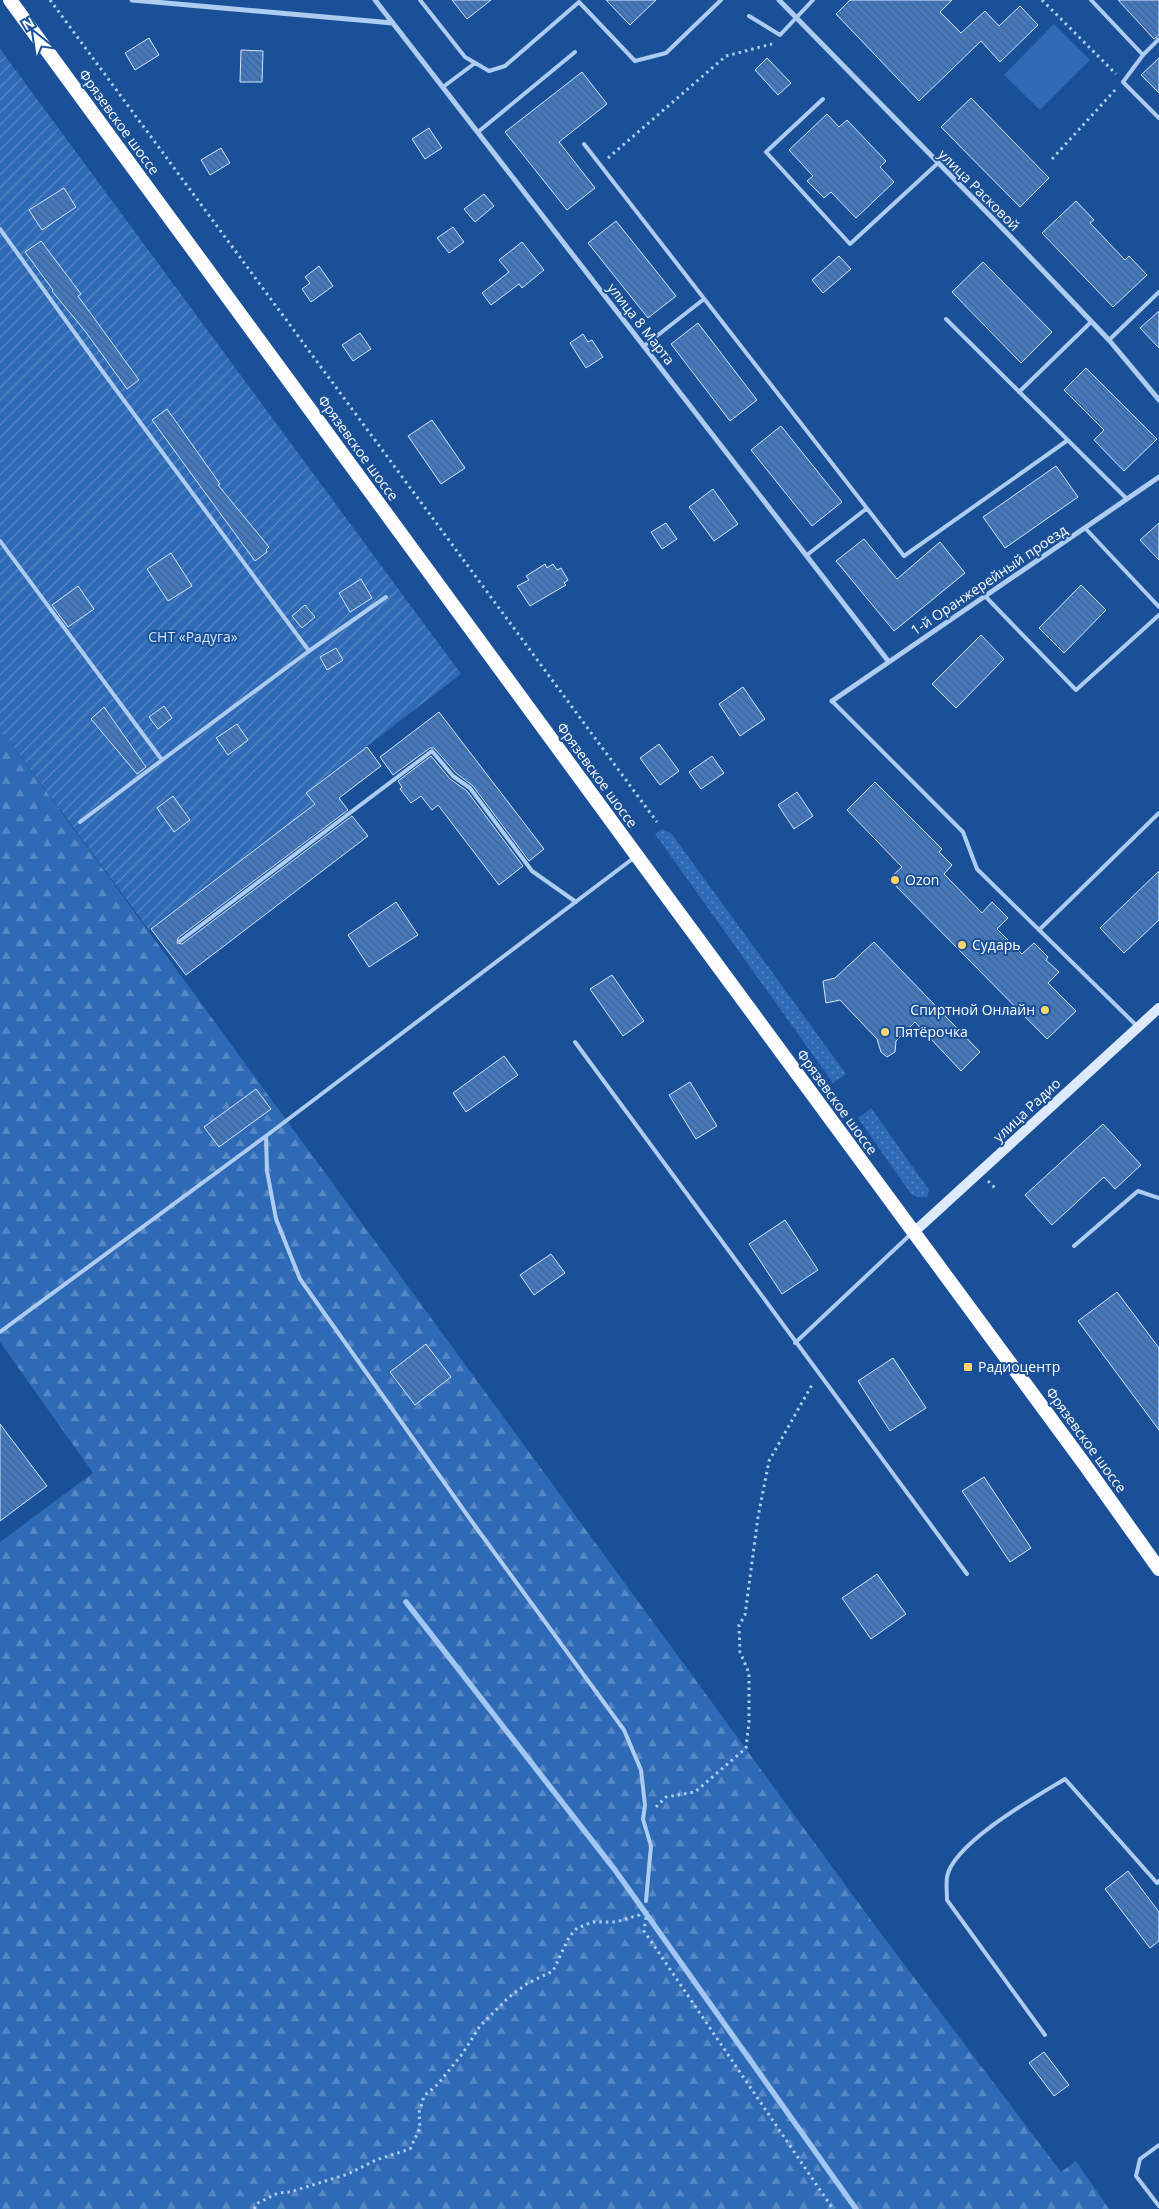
<svg xmlns="http://www.w3.org/2000/svg" width="1159" height="2209" font-family="'Open Sans',sans-serif">
<style>
.grass{fill:url(#grass-dots)}
.forest{fill:url(#forest-firs)}
.park{fill:#2e6ab5}
.garden{fill:url(#garden-furrows)}
.lines{fill:none;stroke-linecap:round;stroke-linejoin:round}
.stream{stroke:#a1c7f2;stroke-width:5.5}
.building{fill:url(#building-back-hatch);stroke:#d5e6fb}
.path{stroke:#aeccf0;stroke-width:3;stroke-dasharray:2.5 4;stroke-linecap:butt}
.service{stroke:#aeccf0;stroke-width:4}
.minor{stroke:#aeccf0;stroke-width:5}
.secondary{stroke:#dceafb;stroke-width:10}
.trunk{stroke:#fcfcff;stroke-width:14}
.poi-dot{fill:#ffd56e;stroke:#1a5098;stroke-width:2}
.labels{text-anchor:middle;stroke-width:4;stroke-linejoin:round;paint-order:stroke}
.street-label{font-size:14px;fill:#fff;stroke:#1a5098}
.park-label{font-size:14px;fill:#d5e6fb;stroke:#1a5098}
.poi-label{font-size:14px;fill:#fff;stroke:#1a5098;text-anchor:start}
</style>
<defs>
<pattern id="grass-dots" width="8" height="8" patternUnits="userSpaceOnUse" patternTransform="scale(1.25)"><rect width="8" height="8" fill="#2e6ab5"/><path d="M2 2h.1M6 6h.1" fill="none" stroke="#5888c4" stroke-width="1.8" stroke-linecap="round"/></pattern>
<pattern id="forest-firs" width="22" height="20" patternUnits="userSpaceOnUse" patternTransform="scale(1.25)"><rect width="22" height="20" fill="#2e6ab5"/><path d="M5 1l3.5 6h-7zM16 11l3.5 6h-7z" fill="#5888c4"/></pattern>
<pattern id="garden-furrows" width="10" height="10" patternUnits="userSpaceOnUse" patternTransform="scale(1.25)"><rect width="10" height="10" fill="#2e6ab5"/><path d="M-1 1l2-2M0 10L10 0M9 11l2-2" fill="none" stroke="#5888c4"/></pattern>
<pattern id="building-back-hatch" width="6" height="6" patternUnits="userSpaceOnUse" patternTransform="scale(1.25)"><rect width="6" height="6" fill="#4379bf"/><path d="M-1 5l2 2M0 0l6 6M5-1l2 2" fill="none" stroke="#486286"/></pattern>
</defs>
<rect width="100%" height="100%" fill="#1a5098"/>
<path class="grass" d="M662,829l9,4 175,241 -13,9 -178,-249z
M871,1108l58,82 -2,7h-10l-6,-3 -53,-76z"/>
<path class="forest" d="M0,728l876,1199 185,245 15,-11 33,48h-1109v-667l93,-69 -93,-131z"/>
<path class="park" d="M1054,24l36,36 -50,50 -36,-35z"/>
<path class="garden" d="M0,49l461,625 -155,119 9,11 -166,126 -149,-202z"/>
<g class="lines">
<path class="stream" d="M406,1602l209,268 241,339"/>
</g>
<path class="building" d="M452,0h39l-24,19z
M606,0h50l-26,25z
M850,0h102l-12,12 21,21 24,-22 14,15 21,-20 18,19 -38,37 -19,-21 -62,60 -83,-87z
M1118,0h41v35l-5,4z
M149,38l10,17 -24,15 -10,-17z
M241,50l22,1 -1,31h-22z
M767,58l24,25 -13,12 -23,-25z
M1159,58v35l-18,-18z
M582,72l25,32 -48,38 36,46 -28,22 -62,-78z
M971,98l78,80 -29,29 -79,-80z
M827,114l12,13 8,-7 39,41 -6,6 14,15 -38,36 -25,-26 -7,6 -17,-17 6,-5 -24,-26z
M429,128l13,20 -17,11 -13,-20z
M221,148l9,15 -20,12 -9,-15z
M64,188l12,19 -34,23 -13,-20z
M484,194l10,12 -19,16 -11,-13z
M1076,201l18,19 -4,3 35,37 4,-4 18,19 -34,32 -71,-74z
M616,221l60,75 -28,22 -60,-75z
M453,227l11,15 -15,11 -12,-15z
M41,241l40,53 -3,2 61,84 -12,9 -42,-58 -33,-40 1,-1 -28,-38z
M522,242l22,28 -22,18 -3,-4 -28,21 -9,-12 27,-21 -10,-12z
M839,256l12,13 -28,24 -11,-13z
M983,262l69,70 -31,31 -69,-71z
M319,266l14,20 -22,16 -9,-13 8,-6 -5,-6z
M1159,311v37l-19,-20z
M698,323l59,77 -27,21 -59,-77z
M360,333l11,16 -18,12 -11,-16z
M583,334l5,8 4,-2 11,17 -17,11 -16,-25z
M1086,368l71,71 -33,32 -30,-31 10,-10 -40,-40z
M167,409l53,75 -2,1 51,62 -3,3 1,2 -12,9 -103,-141z
M432,420l33,48 -24,16 -33,-48z
M781,426l61,76 -30,24 -61,-76z
M1056,466l22,31 -73,51 -22,-31z
M713,489l25,35 -24,17 -25,-34z
M666,523l11,16 -15,10 -11,-17z
M1159,523v37l-19,-20z
M864,539l33,40 43,-37 25,31 -71,58 -58,-70z
M171,553l21,33 -24,15 -21,-32z
M545,564l2,4 6,-4 4,6 4,-2 7,12 -4,3 2,2 -36,21 -13,-20 12,-6 -3,-4z
M361,579l11,19 -22,14 -11,-19z
M1081,585l25,25 -42,43 -25,-25z
M78,586l16,23 -26,18 -16,-22z
M305,605l10,12 -13,11 -10,-12z
M981,635l23,24 -48,49 -24,-24z
M336,648l7,12 -16,10 -7,-13z
M743,687l22,32 -25,17 -21,-32z
M164,706l8,12 -14,11 -9,-12z
M104,707l42,60 -9,7 -46,-55z
M439,712l105,137 -15,12 -56,-75 -17,-13 -22,-25h-4l-37,27 -13,-18z
M237,724l11,16 -20,15 -12,-17z
M659,744l20,27 -19,14 -20,-27z
M367,747l14,19 -42,32 9,12 -170,128 -1,5 5,1 170,-128 16,20 -182,139 -35,-46 164,-125 -9,-11z
M431,756l19,23 17,12 56,75 -24,19 -61,-80 -6,5 -11,-14 -10,7 -11,-14 2,-2 -4,-6z
M712,756l12,17 -23,16 -12,-17z
M875,782l67,67 -3,3 13,13 -8,9 38,39 10,-11 16,16 -11,11 25,25 12,-11 14,14 -2,3 13,12 -11,11 28,28 -29,28 -158,-160 13,-12 -55,-57z
M797,792l16,24 -19,13 -16,-24z
M173,796l17,24 -16,12 -17,-24z
M1159,871v49l-35,33 -24,-25z
M396,902l22,33 -49,32 -21,-32z
M874,942l106,110 -19,19 -46,-49 -19,19 -1,11 -8,5 -6,-5 -4,-13 -37,-39 -14,3 -3,-22 12,-3z
M612,975l32,46 -21,15 -33,-47z
M504,1056l14,19 -52,37 -13,-19z
M690,1082l27,44 -21,13 -27,-44z
M256,1089l15,20 -52,38 -15,-20z
M1103,1124l38,41 -26,24 -11,-12 -52,48 -27,-30z
M785,1220l33,50 -36,24 -33,-50z
M551,1254l14,19 -31,22 -14,-20z
M1117,1292l42,56v82l-81,-109z
M426,1344l25,33 -36,28 -25,-33z
M893,1358l33,50 -36,23 -32,-50z
M0,1424l47,62 -47,35z
M984,1477l47,71 -21,14 -48,-71z
M877,1574l29,40 -35,25 -29,-41z
M1128,1871l31,41v29l-9,7 -45,-59z
M1044,2052l25,33 -15,11 -25,-33z"/>
<g class="lines">
<path class="path" d="M50,0l607,822
M1042,0l74,74
M608,158l118,-102 46,-12
M1052,159l64,-70
M988,1181l7,7
M656,1807l10,-10 29,-5 51,-44 3,-26v-49l-9,-21 -1,-27 6,-10 13,-98 11,-56 44,-78
M647,1911l-3,20 189,278
M254,2209l4,-6 20,-10 12,-1 58,-18 28,-14 34,-11 10,-21 -1,-15 5,-17 14,-12 25,-31 17,-27 29,-29 19,-14 25,-12 16,-34 8,-9 16,-6h23l23,-7 3,-5"/>
<path class="service" d="M420,0l45,57 24,14 16,-5 74,-64 56,59 31,-8 55,-53
M1091,0l52,55
M749,16l31,19 33,-35
M1159,39l-16,16 -20,27 36,36
M443,87l32,-24
M823,99l-57,53 84,92 87,-80
M478,132l97,-80
M584,144l320,412 164,-116
M0,229l100,139 209,283 -147,109 -162,-219
M946,319l181,180
M1109,340l50,-48
M644,346l60,-47
M1019,392l72,-70
M1085,528l74,79
M807,555l59,-46
M985,596l91,94 83,-75
M309,651l77,-54
M832,701l131,131 14,37 161,158
M80,822l82,-62
M1039,930l120,-117
M180,941l252,-190 21,25 17,12 62,83 44,31
M575,1042l392,532
M266,1136l1,35 9,48 24,60 175,247 149,204 17,40 4,35 -2,14 8,27 -5,55
M1074,1246l64,-55 21,7
M0,1332l266,-196 369,-279
M795,1343l117,-110
M1045,2035l-98,-135c0,-7 -1,-16 0,-23 6,-34 90,-81 118,-98l92,104 2,-2
M1159,2145l-19,14 -4,17 23,30"/>
<path class="minor" d="M132,0l261,23
M375,0l514,662
M779,0l229,234 101,106 50,60
M832,701l327,-224"/>
<path class="secondary" d="M913,1233l246,-225"/>
<path class="trunk" d="M10,0l627,856 448,609 74,104"/>
</g>
<g class="poi-dot">
<circle cx="895" cy="880" r="5"/>
<circle cx="962" cy="945" r="5"/>
<circle cx="1045" cy="1010" r="5"/>
<circle cx="885" cy="1032" r="5"/>
<rect x="963" y="1362" width="10" height="10" rx="2.5"/>
</g>
<g class="labels">
<g class="street-label">
<text transform="translate(119 122) rotate(54)" y="5">Фрязевское шоссе</text>
<text transform="translate(979 190) rotate(45)" y="5">улица Расковой</text>
<text transform="translate(641 324) rotate(52)" y="5">улица 8 Марта</text>
<text transform="translate(358 448) rotate(54)" y="5">Фрязевское шоссе</text>
<text transform="translate(989 580) rotate(-34)" y="5">1-й Оранжерейный проезд</text>
<text transform="translate(597 775) rotate(54)" y="5">Фрязевское шоссе</text>
<text transform="translate(837 1102) rotate(54)" y="5">Фрязевское шоссе</text>
<text transform="translate(1027 1110) rotate(-43)" y="5">улица Радио</text>
<text transform="translate(1086 1440) rotate(54)" y="5">Фрязевское шоссе</text>
</g>
<g class="park-label">
<text x="193" y="642">СНТ «Радуга»</text>
</g>
<g class="poi-label">
<text x="905" y="885">Ozon</text>
<text x="972" y="950">Сударь</text>
<text x="1035" y="1015" text-anchor="end">Спиртной Онлайн</text>
<text x="895" y="1037">Пятёрочка</text>
<text x="978" y="1372">Радиоцентр</text>
</g>
</g>
<g transform="translate(35 35) rotate(330)" stroke="#1a5098" stroke-width="4" paint-order="stroke">
<path d="M0-4L9 19L0 12L-9 19Z" fill="#ffffff"/>
<text y="-8" font-size="14" font-weight="bold" text-anchor="middle" fill="#ffffff">N</text>
</g>
</svg>
